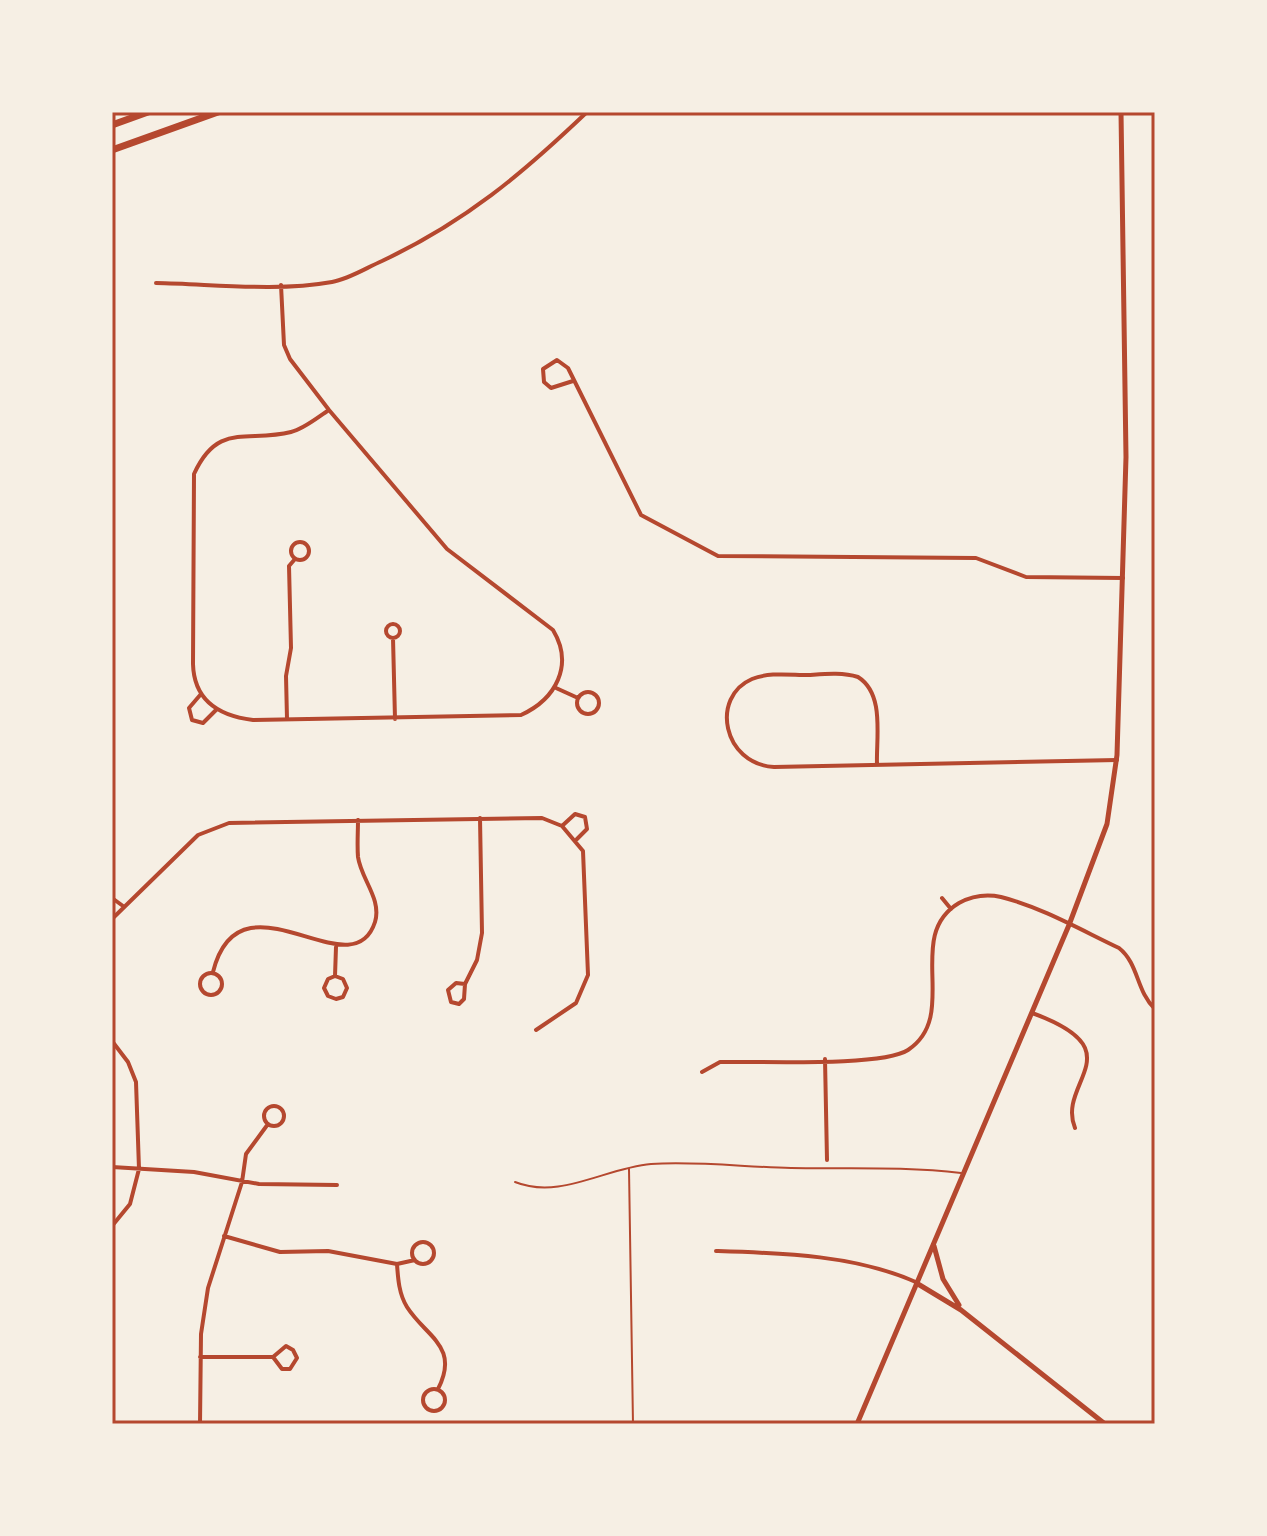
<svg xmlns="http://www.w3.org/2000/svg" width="1267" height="1536" font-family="'Space Grotesk',sans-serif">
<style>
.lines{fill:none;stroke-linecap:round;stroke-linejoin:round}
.service{stroke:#b5482f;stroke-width:2}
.minor{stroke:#b5482f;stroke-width:4}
.tertiary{stroke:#b5482f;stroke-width:5}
.trunk{stroke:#b5482f;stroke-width:7}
.neatline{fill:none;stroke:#b5482f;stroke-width:3}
</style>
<rect width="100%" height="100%" fill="#f6efe4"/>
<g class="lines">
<path class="service" d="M629,1169l4,255
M515,1182c45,18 90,-14 136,-18 47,-3 93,3 140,4 56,1 114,-2 170,5"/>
<path class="minor" d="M156,283c57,1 120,9 176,-1 17,-3 34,-14 50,-21 83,-39 140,-87 205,-149
M281,285l3,60 6,14 39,51 118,139 106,81c21,35 3,69 -32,85l-268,5c-33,-4 -59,-19 -60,-56l1,-190c24,-53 54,-31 97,-42 13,-3 27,-15 38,-22
M573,381l-22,7 -7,-6 -1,-13 14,-9 11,8 73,147 77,41 258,2 50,19 97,1
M291 551a9 9 0 1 1 18 0a9 9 0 1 1-18 0Z
M386 631a7 7 0 1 1 14 0a7 7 0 1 1-14 0Z
M393,638l2,81
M556,688l22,10
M577 703a11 11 0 1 1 22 0a11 11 0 1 1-22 0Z
M201,694l-12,14 3,12 11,3 13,-13
M287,719l-1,-43 5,-28 -2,-82 6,-7
M877,765c-1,-28 8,-71 -19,-88 -16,-5 -34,-3 -50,-2 -18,0 -39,-3 -56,4 -42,18 -29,85 22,88l343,-7
M562,826l13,-12 10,3 2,12 -10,10
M112,898l11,8
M942,898l9,11
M112,919l86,-84 31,-12 313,-5 20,8 21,25 5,124 -12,28 -40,27
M213,972c27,-107 139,21 162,-50 7,-23 -14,-43 -17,-65 -1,-12 0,-25 0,-37
M200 984a11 11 0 1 1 22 0a11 11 0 1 1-22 0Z
M335,976l8,3 4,9 -4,9 -7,2 -8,-3 -4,-8 4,-9 7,-3 1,-29
M465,984l-1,15 -5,5 -8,-2 -3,-12 8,-7 9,1 12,-24 5,-27 -2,-115
M1032,1013c105,38 24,69 43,115
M112,1041l16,21 8,20 3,87 -9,35 -18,22
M825,1059l2,101
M702,1072l18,-10c38,-1 162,5 188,-12 53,-35 -5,-114 51,-147 13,-7 28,-9 42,-6 40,10 80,33 118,51 20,16 17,43 36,61
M264 1116a10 10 0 1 1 20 0a10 10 0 1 1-20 0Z
M112,1167l82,5 65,12 78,1
M224,1236l56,16 48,-1 69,13 18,-4
M412 1253a11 11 0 1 1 22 0a11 11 0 1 1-22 0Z
M716,1251c66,2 141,4 202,32
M397,1264c1,15 2,30 10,43 19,30 53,39 31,82
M200,1357h73l13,-11 7,4 4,8 -7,11h-8l-9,-12
M423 1400a11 11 0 1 1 22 0a11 11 0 1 1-22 0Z
M200,1424l1,-90 7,-46 34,-106 4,-28 22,-30"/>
<path class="tertiary" d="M934,1246l9,33 16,26
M918,1284l43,26 144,114
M857,1424l212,-499 38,-101 10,-69 9,-298 -5,-345"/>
<path class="trunk" d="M112,125l36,-13
M112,150l106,-38"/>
</g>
<rect width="1267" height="1536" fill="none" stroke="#f6efe4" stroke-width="228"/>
<rect x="114" y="114" width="1039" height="1308" class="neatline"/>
</svg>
